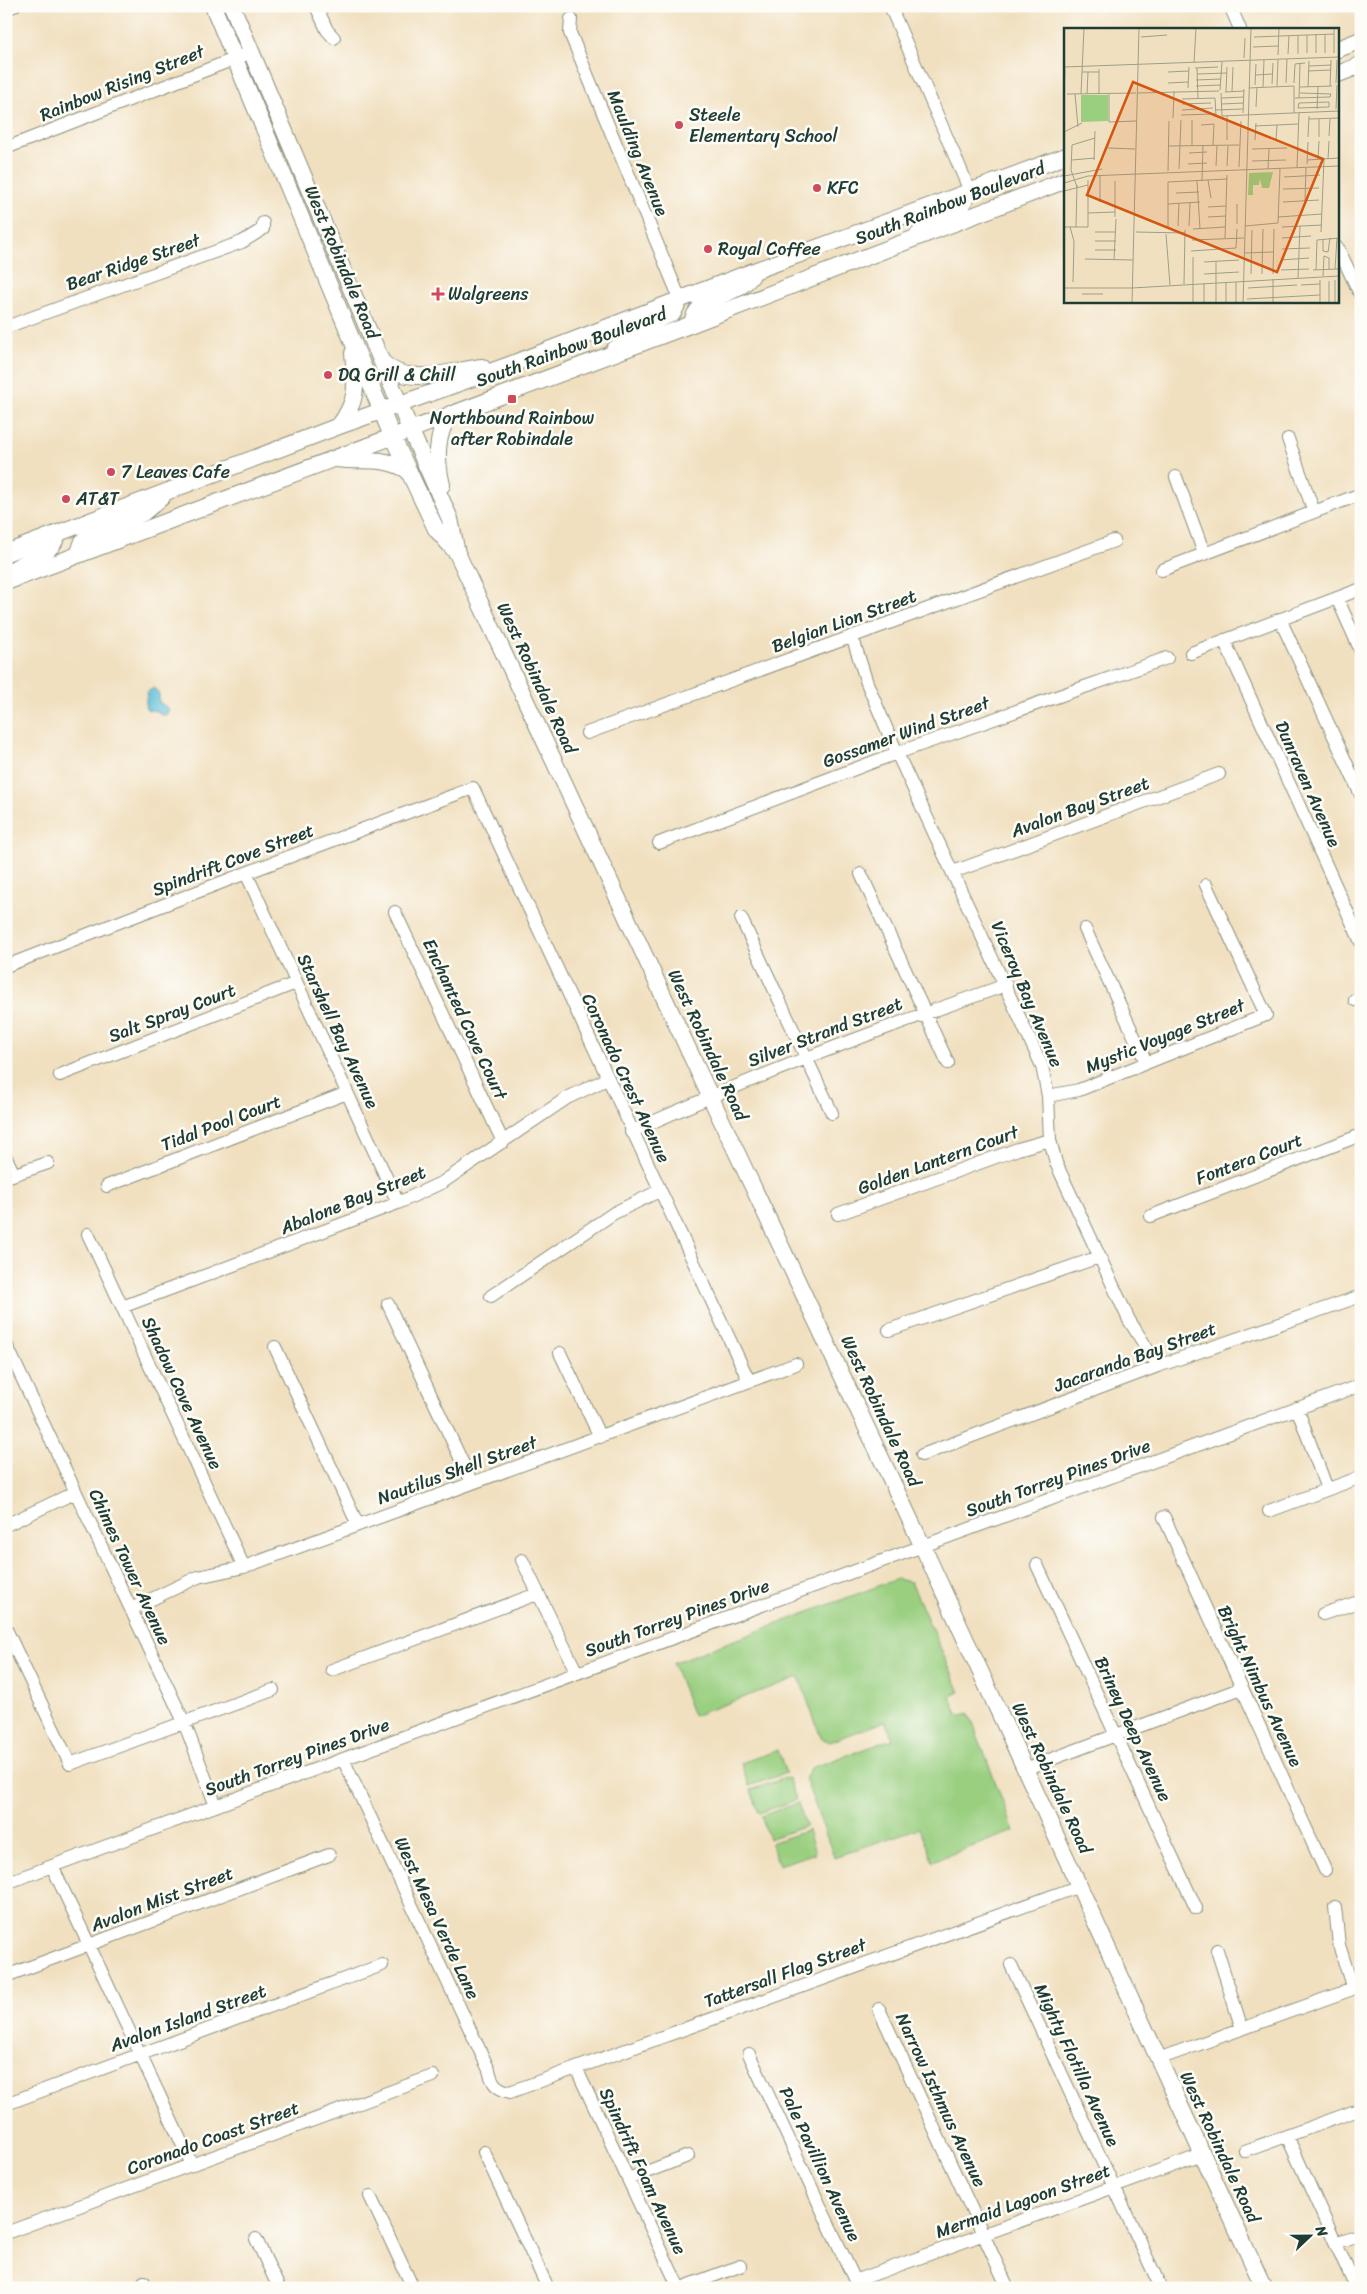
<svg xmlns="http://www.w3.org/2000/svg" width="1367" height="2294" font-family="Sriracha,sans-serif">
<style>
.green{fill:#9acf80;stroke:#5c865a}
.water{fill:#58bbd6;stroke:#3c7c85}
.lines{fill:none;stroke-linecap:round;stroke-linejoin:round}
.minor-casing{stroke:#888e7a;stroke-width:14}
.major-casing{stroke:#888e7a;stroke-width:18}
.minor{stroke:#fff;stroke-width:12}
.major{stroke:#fff;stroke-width:16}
.poi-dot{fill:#d1495b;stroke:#fdfcf7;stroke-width:2}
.labels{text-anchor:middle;stroke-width:5;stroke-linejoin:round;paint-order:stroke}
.street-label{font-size:18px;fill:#1f3d34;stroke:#fdfcf7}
.poi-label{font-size:18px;fill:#1f3d34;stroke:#fdfcf7;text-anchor:start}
.inset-road{fill:none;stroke:#9d9f88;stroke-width:1}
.view{fill:#d45610;fill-opacity:0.15;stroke:#d45610;stroke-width:2.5}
.inset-edge{fill:none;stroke:#1f3d34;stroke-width:2.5}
</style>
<rect width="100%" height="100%" fill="#fdfcf7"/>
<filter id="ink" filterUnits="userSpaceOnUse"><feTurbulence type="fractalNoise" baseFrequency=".02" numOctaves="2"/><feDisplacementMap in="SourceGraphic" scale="10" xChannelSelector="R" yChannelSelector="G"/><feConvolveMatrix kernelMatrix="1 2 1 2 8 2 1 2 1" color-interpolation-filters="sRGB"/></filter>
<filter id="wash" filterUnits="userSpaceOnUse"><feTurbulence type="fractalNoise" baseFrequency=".0096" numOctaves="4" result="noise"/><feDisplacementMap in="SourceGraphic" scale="20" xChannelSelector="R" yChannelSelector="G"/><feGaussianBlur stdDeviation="1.12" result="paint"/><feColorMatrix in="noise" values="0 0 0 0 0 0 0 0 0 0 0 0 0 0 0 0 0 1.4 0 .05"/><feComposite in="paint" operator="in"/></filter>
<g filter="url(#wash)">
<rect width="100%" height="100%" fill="#f1e0c0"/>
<path class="green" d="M897,1579l14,3 49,110 -10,4 9,20 10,-3 45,118 -81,30 -14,-33 -85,29 -29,-79 6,-10 82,-29 -8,-18 -55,21 -9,-4 -22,-61 -106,39 -20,-53z
M778,1750l8,23 -37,13 -8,-23z
M788,1777l8,23 -37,13 -8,-23z
M798,1803l8,23 -37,13 -8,-23z
M808,1830l7,23 -36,12 -8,-22z"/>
<path class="water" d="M154,688l5,5v9l10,7 -1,4 -5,3 -6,-5 -9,-1 -3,-3 2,-15z"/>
</g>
<g filter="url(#ink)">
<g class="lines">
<defs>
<path id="minor" d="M316,6l11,24 7,8
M890,6l80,185
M1230,6l10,23
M6,9l8,-3
M571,19l-1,14 110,266
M6,148l236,-92
M1338,248l23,48
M6,327l236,-85 21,-13v-6
M1288,439l26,73
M1176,477l28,76
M1162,570l199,-76
M1337,598l24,53
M1280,619l81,176
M852,636l15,47 30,70 145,313 6,30 2,44 6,23 73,157 29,46
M1224,640l137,302
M1191,653l170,-64
M587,733l527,-192
M659,843l238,-90 270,-95
M953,872l266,-98
M246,873l152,330
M861,874l87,189
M395,912l108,230
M741,918l91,195
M1085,929l61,133
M6,966l240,-93 227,-85 276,593
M1355,1000l6,-3
M60,1075l236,-92
M1048,1096l31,-6 187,-75 -60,-130
M631,1132c122,-56 248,-103 375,-147
M6,1158l8,16
M6,1177l42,-14
M107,1186l240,-93
M838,1214l180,-65 32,-9
M1151,1216l210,-81
M88,1234l156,333
M491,1296l123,-83 45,-22
M388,1304l84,179
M122,1307l276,-104 45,-21 124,-84 40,-19
M889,1330l210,-73
M6,1344l178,378 32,84
M275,1347l83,178
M560,1353l40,84
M1297,1408l30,81
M922,1455l236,-89 203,-70
M1269,1511l92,-34
M1164,1517l161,353
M6,1525l70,-33
M522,1560l55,113
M1037,1565l159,343
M131,1609l67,-32 46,-10 552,-203
M1323,1614l38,-13
M6,1629l64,135 203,-74
M332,1670l205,-76
M343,1759l146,311c3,14 8,19 21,22l570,-206
M1025,1769l217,-81
M52,1866l140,299
M6,1883l1355,-498
M1335,1907l4,38 14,44
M1217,1950l25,79
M1011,1965l150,323
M6,1976l323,-121
M879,2009l129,279
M749,2054l109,233
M1158,2059l203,-73
M576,2068l103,220
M6,2104l376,-139
M1287,2136l69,152
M1245,2151l116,-42
M484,2152l64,136
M628,2179l60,-23
M370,2196l43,92
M6,2233l427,-157
M256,2239l23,49
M1336,2243l25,-9
M855,2281l347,-126
M144,2282l2,6
M681,2288l59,-22"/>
<path id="major" d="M213,6l179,430 44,93 21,24
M232,6l178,423 40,90 7,34 253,543 213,451 341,741
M1338,49l23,-9
M1338,74l23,-9
M917,236l15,-18 29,-12 9,-15
M692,324c4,-30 44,-25 60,-49
M614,350l21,-20 38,-17 7,-14
M382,362c26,26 67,9 100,5
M339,426c20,-27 17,-40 14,-73
M336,459c29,4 46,-4 73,12
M442,485c-6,-25 -7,-49 8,-71
M6,553l333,-127 173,-62 242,-93 312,-115
M78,555l5,-14 8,-5 52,-23 19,-16
M6,574c18,-15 46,-16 52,-41
M6,582l686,-258 374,-144"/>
</defs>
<use href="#minor" class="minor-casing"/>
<use href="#major" class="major-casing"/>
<use href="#minor" class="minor"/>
<use href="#major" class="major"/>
</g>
</g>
<g class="poi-dot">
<circle cx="679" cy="125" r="5"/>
<circle cx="817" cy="188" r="5"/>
<circle cx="708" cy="249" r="5"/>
<path d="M435.5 286.5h5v5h5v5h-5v5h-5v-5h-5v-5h5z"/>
<circle cx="328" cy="375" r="5"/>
<rect x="507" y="394" width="10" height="10" rx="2.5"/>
<circle cx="111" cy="472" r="5"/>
<circle cx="66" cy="499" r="5"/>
</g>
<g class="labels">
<g class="street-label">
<text transform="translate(122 83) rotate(-22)" y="6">Rainbow Rising Street</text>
<text transform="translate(638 153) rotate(68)" y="6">Maulding Avenue</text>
<text transform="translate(950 203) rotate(-21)" y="6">South Rainbow Boulevard</text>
<text transform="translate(133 262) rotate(-19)" y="6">Bear Ridge Street</text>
<text transform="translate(342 262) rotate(67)" y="6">West Robindale Road</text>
<text transform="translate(571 347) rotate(-20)" y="6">South Rainbow Boulevard</text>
<text transform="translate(844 621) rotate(-20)" y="6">Belgian Lion Street</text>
<text transform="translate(537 678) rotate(65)" y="6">West Robindale Road</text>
<text transform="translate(906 732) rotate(-20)" y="6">Gossamer Wind Street</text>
<text transform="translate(1308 784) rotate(66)" y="6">Dunraven Avenue</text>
<text transform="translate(1080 807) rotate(-20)" y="6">Avalon Bay Street</text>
<text transform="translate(233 860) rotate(-21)" y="6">Spindrift Cove Street</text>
<text transform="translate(1027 994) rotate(67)" y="6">Viceroy Bay Avenue</text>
<text transform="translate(172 1013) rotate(-21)" y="6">Salt Spray Court</text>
<text transform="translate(465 1019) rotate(65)" y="6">Enchanted Cove Court</text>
<text transform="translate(338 1031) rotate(65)" y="6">Starshell Bay Avenue</text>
<text transform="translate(825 1032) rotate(-21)" y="6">Silver Strand Street</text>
<text transform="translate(1165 1036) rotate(-22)" y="6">Mystic Voyage Street</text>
<text transform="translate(708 1045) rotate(65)" y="6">West Robindale Road</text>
<text transform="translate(626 1078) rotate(65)" y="6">Coronado Crest Avenue</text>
<text transform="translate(221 1123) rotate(-21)" y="6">Tidal Pool Court</text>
<text transform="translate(1249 1159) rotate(-21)" y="6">Fontera Court</text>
<text transform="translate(938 1160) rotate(-20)" y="6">Golden Lantern Court</text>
<text transform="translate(353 1200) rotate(-22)" y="6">Abalone Bay Street</text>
<text transform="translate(1135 1357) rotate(-20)" y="6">Jacaranda Bay Street</text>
<text transform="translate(182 1393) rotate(65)" y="6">Shadow Cove Avenue</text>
<text transform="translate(881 1411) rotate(65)" y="6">West Robindale Road</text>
<text transform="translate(457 1470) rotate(-20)" y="6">Nautilus Shell Street</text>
<text transform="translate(1058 1478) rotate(-20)" y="6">South Torrey Pines Drive</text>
<text transform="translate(130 1567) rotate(65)" y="6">Chimes Tower Avenue</text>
<text transform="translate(677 1618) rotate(-20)" y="6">South Torrey Pines Drive</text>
<text transform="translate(1260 1686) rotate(65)" y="6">Bright Nimbus Avenue</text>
<text transform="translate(1133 1729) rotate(65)" y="6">Briney Deep Avenue</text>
<text transform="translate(297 1757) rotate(-20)" y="6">South Torrey Pines Drive</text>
<text transform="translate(1052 1778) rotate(65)" y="6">West Robindale Road</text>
<text transform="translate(162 1899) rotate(-21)" y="6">Avalon Mist Street</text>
<text transform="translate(437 1918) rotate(65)" y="6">West Mesa Verde Lane</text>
<text transform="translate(785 1973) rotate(-20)" y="6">Tattersall Flag Street</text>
<text transform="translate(188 2018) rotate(-20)" y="6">Avalon Island Street</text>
<text transform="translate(1077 2065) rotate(65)" y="6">Mighty Flotilla Avenue</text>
<text transform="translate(941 2100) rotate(65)" y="6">Narrow Isthmus Avenue</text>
<text transform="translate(213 2138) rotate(-20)" y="6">Coronado Coast Street</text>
<text transform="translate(1220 2147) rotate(65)" y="6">West Robindale Road</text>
<text transform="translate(820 2164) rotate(65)" y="6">Pale Pavillion Avenue</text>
<text transform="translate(643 2171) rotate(65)" y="6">Spindrift Foam Avenue</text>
<text transform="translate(1023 2201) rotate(-20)" y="6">Mermaid Lagoon Street</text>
</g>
<g class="poi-label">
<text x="689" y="121">Steele<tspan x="689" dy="21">Elementary School</tspan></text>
<text x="827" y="194">KFC</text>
<text x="718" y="255">Royal Coffee</text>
<text x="448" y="300">Walgreens</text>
<text x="338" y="381">DQ Grill &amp; Chill</text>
<text x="512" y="424" text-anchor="middle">Northbound Rainbow<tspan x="512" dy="21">after Robindale</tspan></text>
<text x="121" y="478">7 Leaves Cafe</text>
<text x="76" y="505">AT&amp;T</text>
</g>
</g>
<g transform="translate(1064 28)">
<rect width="275" height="275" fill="#f1e0c0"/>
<path d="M17,67h27v26l-27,1zM209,144l-4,16h-7l-2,-9 -1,6h-6v10h-5l1,-22z" fill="#9acf80"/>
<path class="inset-road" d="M162,0h16M77,9l26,-2M190,9l80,-3M189,19l25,-1M243,25v-18M252,25v-19M261,25v-19M270,25v-25M224,26l1,-18M234,26v-19M214,27l1,-27M180,30l1,-20M130,35l2,-35M245,38l22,-1M0,39l275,-10M131,40l23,-1M133,40l1,30M244,43l23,-1M18,44h17M104,44l21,-1M133,46l30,-1M192,47l16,-1M132,52l25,-1M104,55l20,-1M222,55l1,-24M230,55l1,-19 10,-1M272,55l1,-23M208,56l1,-21M191,57l1,-21M132,58l24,-1M213,58l1,-26M266,58l1,-26M199,59l1,-27M236,59l32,-1M244,59l1,-26M124,60l1,-21M185,60l45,-2v27M156,62l2,-28M0,63l1,-21M161,64l19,-1M162,64l1,-25M168,64l1,-25M74,65l81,-2M157,65l1,23 117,-5M236,65l31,1M3,66l69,-1M11,66l3,33M17,66l3,-66M23,66l1,-22M35,66v-25M45,66v28l27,-1M158,70l22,-1M231,70l35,-1 1,-3M235,70l1,-35M118,71l33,-1 1,18M265,74v5l-31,1 1,-5zM118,76l29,-1M158,76l21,-1M192,79l1,-20M253,81l1,-22M272,81l1,-24M118,82l31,-2M151,82l28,-1M179,85l1,-24M117,87l34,-1M109,90l1,-27M245,91l30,-1M137,97l13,-1 -1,21M191,98l43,-2M0,104l18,-9M265,108l1,-17M244,109l1,-21M255,109v-18M163,112v-24M191,112l1,-17M212,112l1,-15M128,117v-25M105,118l70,-1M44,120l27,1M188,121l35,-1M125,125l18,-1M254,131l1,-18M264,131l1,-18M8,132l23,-2M30,132l1,-29M243,132l32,-2M188,133l34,-1M124,136l19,-1M243,136l1,-22M152,138l1,-20M163,138l1,-20M175,139l2,-46M233,139l2,-54M115,141l2,-49M204,141l1,-20M104,143l1,-50M0,148l38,-7M220,149l36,-2M144,152l3,18M51,153v36M133,153l3,48M138,153l1,-36M0,155l24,-7 251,-10M13,159l-6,-17 1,-25 23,-7M219,161l36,-1M0,163l24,-6M112,165l23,-1M241,173l1,-33M36,174v-26M219,174l36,-2M104,176l32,-2M144,179l18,-1M24,185l27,-1M144,189l18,-1M214,189l44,-3M173,196v-20M114,198l1,-23M125,198l1,-23M181,198l33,-3 2,-54M0,199h24M6,199l4,14 -1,41M12,199l1,-42M24,199v-47M104,199v-45l59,-3M218,199l40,-2M129,201l32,-2M31,204h21M72,204l49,1M257,204l3,-73M102,206l4,51M161,210l2,-63M218,210l29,-2M259,211v12l5,1 2,-14M128,212l52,-2M31,213h21M218,221l28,-1M31,222h21M127,223l45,-3 1,-19M180,225l29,-1M129,229v46M21,231l48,1M50,232l2,-41M217,232l28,-2M140,234l35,-2M271,241l2,-31M217,242l28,-1M249,242l25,-1M252,242l1,-30 22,-2M140,246l35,-2M187,246l1,-44M198,246l1,-45M209,246l1,-45M259,248l1,-20 5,2v12M234,250l2,-52M209,251v24M271,252v23M172,254v21M120,256l1,-54M237,257l19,-1M0,260h68l207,-12M184,260l49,-3M18,266h21M183,271l73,-4M68,275l7,-275M140,275v-20M152,275v-42M162,275v-21M179,275l8,-275M256,275v-23M265,275v-22"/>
<path class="view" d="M69,54l190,77 -46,113 -190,-77z"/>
<rect width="275" height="275" class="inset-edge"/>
</g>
<rect width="1367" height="2294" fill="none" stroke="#fdfcf7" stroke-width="25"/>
<g transform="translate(1310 2236) rotate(68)" stroke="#fdfcf7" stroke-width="4" paint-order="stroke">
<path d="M0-4L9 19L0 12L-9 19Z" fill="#1f3d34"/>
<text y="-8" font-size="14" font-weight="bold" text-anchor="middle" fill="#1f3d34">N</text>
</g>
</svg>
